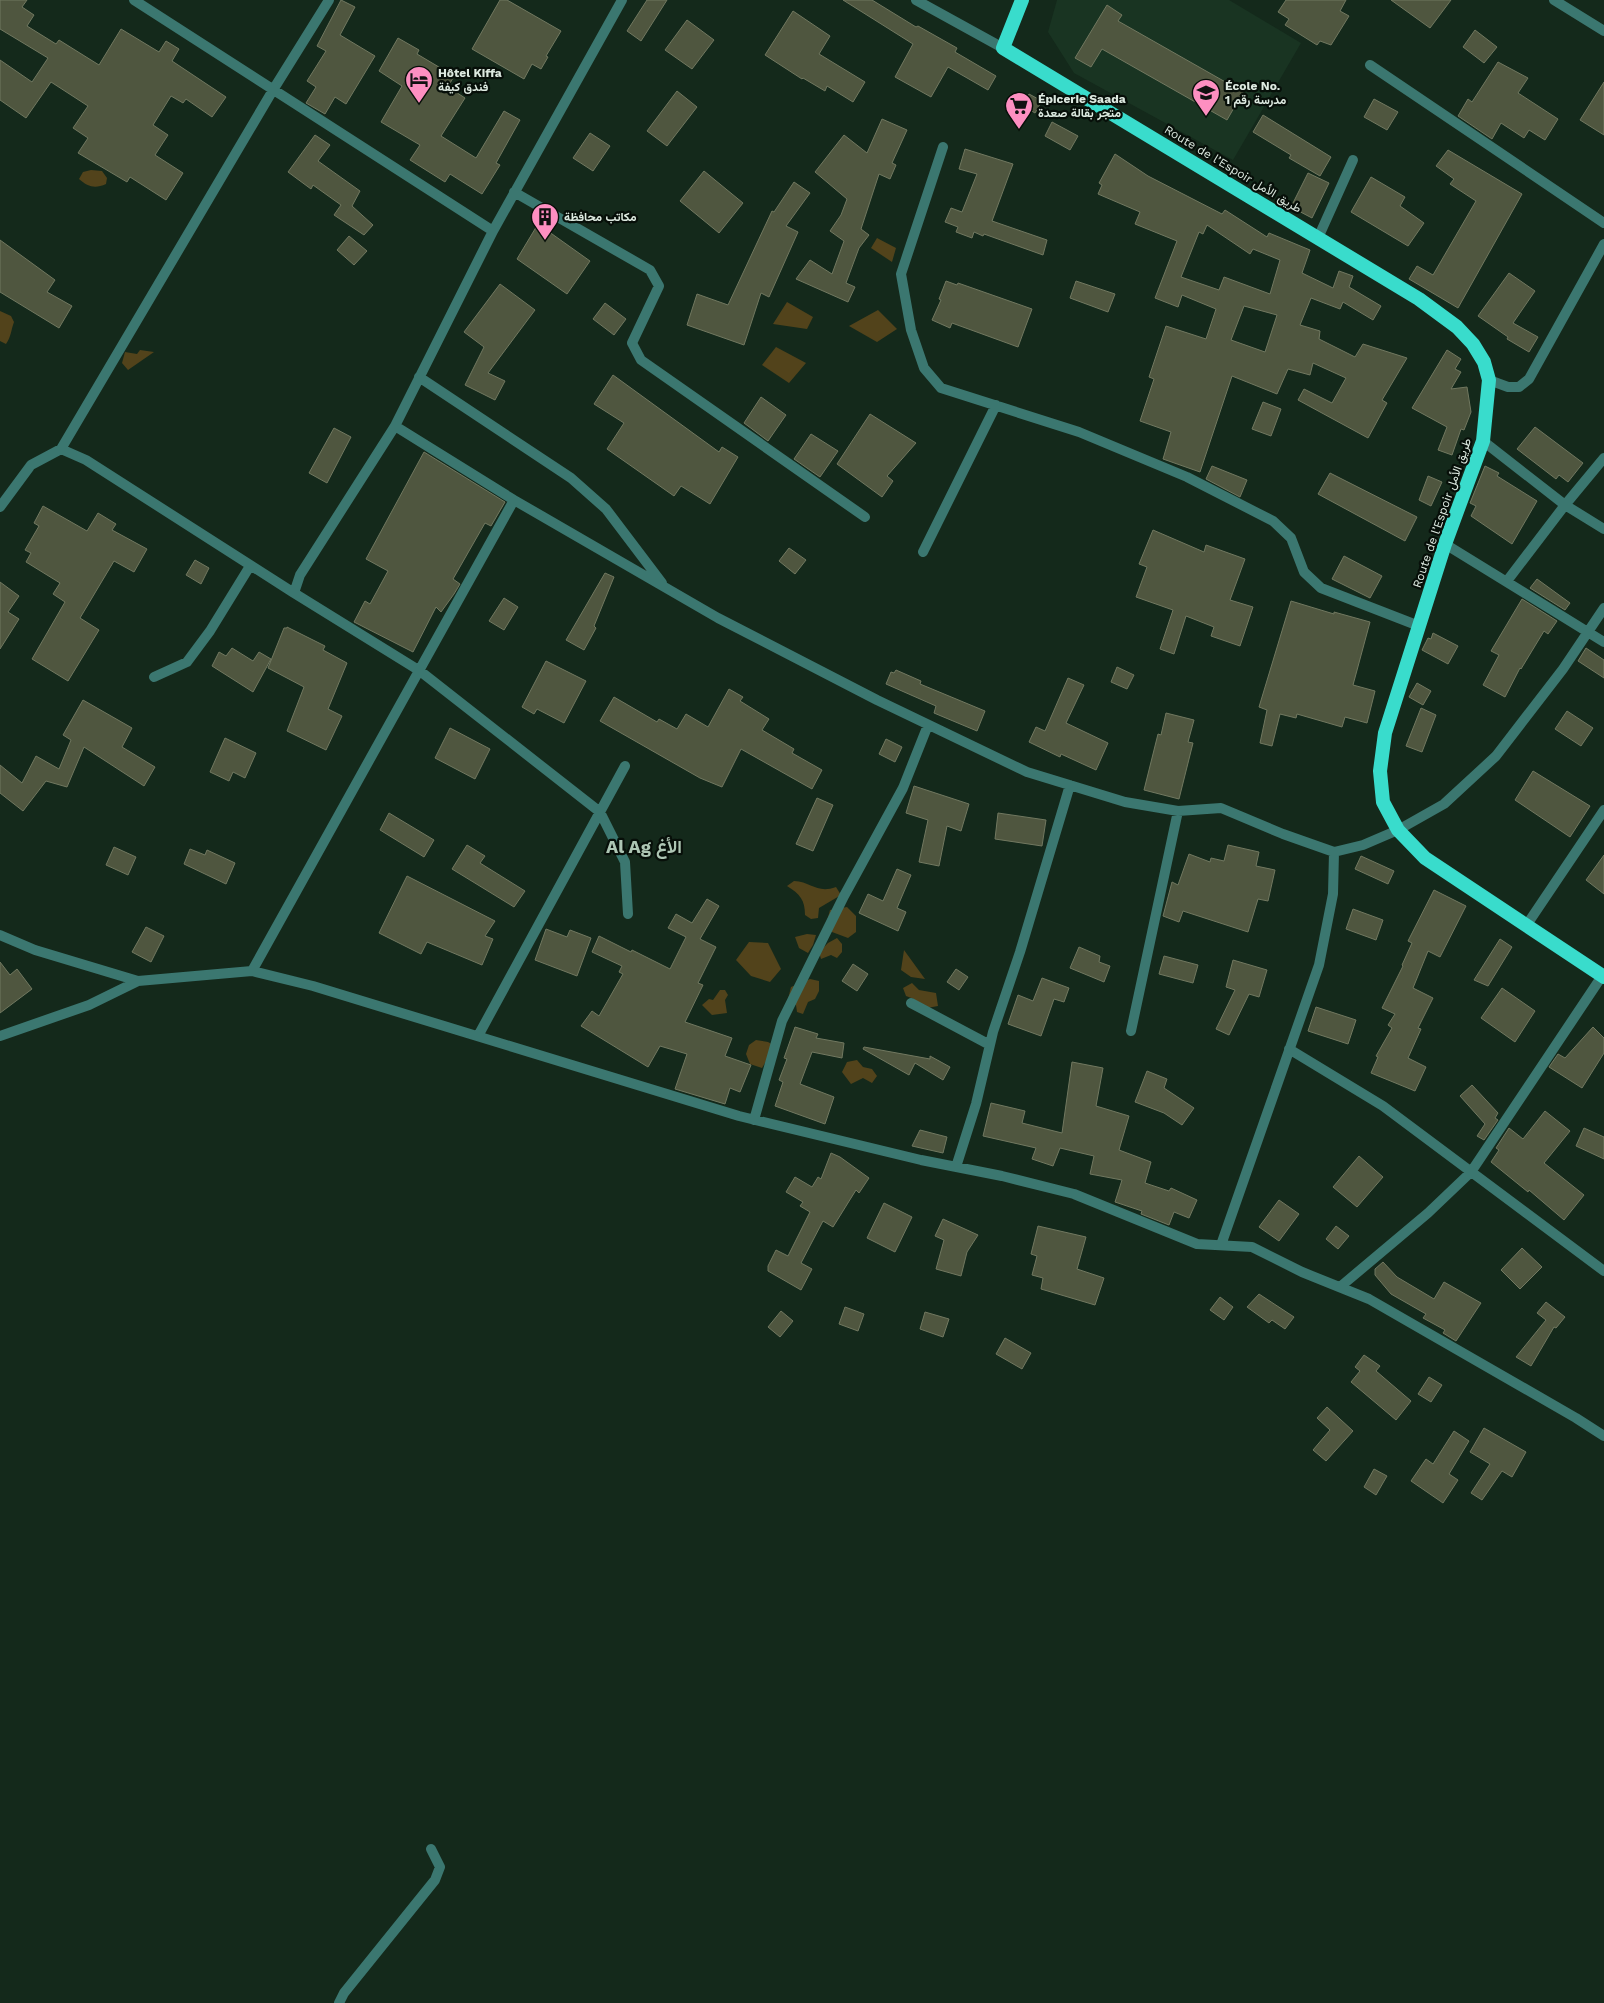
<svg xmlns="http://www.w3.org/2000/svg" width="1604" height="2003" font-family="'Work Sans',Vazirmatn,sans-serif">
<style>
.built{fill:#193422}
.green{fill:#52431b}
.building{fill:#4f563f;stroke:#717860;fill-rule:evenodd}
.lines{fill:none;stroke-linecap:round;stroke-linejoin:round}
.service{stroke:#3b7770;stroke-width:10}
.minor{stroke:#3b7770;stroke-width:10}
.trunk{stroke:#39dccc;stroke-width:14}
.labels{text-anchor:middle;stroke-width:4.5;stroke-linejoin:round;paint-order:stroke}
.poi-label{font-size:12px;font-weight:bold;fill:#dde9e0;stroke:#070f09;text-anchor:start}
.street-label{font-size:12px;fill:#dde9e0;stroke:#070f09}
.district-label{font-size:18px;font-weight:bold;fill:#aec6b4;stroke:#070f09}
</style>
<rect width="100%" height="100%" fill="#14291b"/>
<path class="built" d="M1057,0h172l72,43 -68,117 -159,-87 -26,-41z"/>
<path class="green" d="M91,170l11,1 5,7 -1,6c-11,5 -18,3 -27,-5l4,-7z
M877,238l19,10 -4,14 -21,-14z
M787,302l26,15 -6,12 -34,-5z
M878,310l19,19 -20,13 -28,-16z
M0,311l11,5 3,6c-3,8 -3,15 -8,22l-6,-3z
M776,347l30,16 -17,20 -27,-18z
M140,350l14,2 -26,18 -6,-7 3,-11 12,2z
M794,881c18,1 23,13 42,6l5,8 -22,13 -1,10 -7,1 -6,-4c0,-15 -5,-21 -18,-29z
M847,907l9,9v16l-8,6 -16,-6 -5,-11 3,-11z
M807,934l9,1 -3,10 -5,8 -9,-5 -4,-11z
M837,938l5,6v8l-5,6 -6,-3 -10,4 -2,-7 9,-9z
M749,942l19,1 13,26 -11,13 -19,-6 -15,-16z
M904,950l21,29 -14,-2 -10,-7z
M810,979l9,2v10l-4,8 -7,3 -5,12 -6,-2 -1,-7 -8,-6 3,-12z
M912,983l7,7 17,3 2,13 -11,2 -11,-5 -2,-4 -8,-3 -3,-8z
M720,990h5l3,5 -3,5 2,13 -15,2 -10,-10 7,-6 4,1z
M756,1040l12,2 7,4 -13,22 -12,-4 -4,-10 3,-9z
M857,1060l6,7 9,2 5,7 -5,7 -9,-5 -12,6 -9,-12 5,-10z"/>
<path class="building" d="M0,0h27l-5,7 12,8 -7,11 29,18 3,-4 40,25 22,-36 38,23 7,-11 13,8 -7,12 54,36 -14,20 -26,-18 -3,4 -12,-7 -18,29 15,10 -13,20 28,18 -17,27 -36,-23 -3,5 -49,-29 10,-15 -15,-10 15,-22 -37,-24 -25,36 -26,-18v-40l32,22 16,-24 -48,-29z
M341,0l14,7 -15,28 35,21 -29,48 -11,-7 -10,17 -19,-11 10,-16 -9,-6 19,-30 -9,-5z
M500,0h7l54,31 -15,25 2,1 -7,12 -9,-5 -8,15 -52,-30z
M647,0h20l-26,41 -14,-10z
M843,0h29l44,27 2,-1 39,22 -2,4 41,24 -8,14 -40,-23 -17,30 -36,-20 18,-33z
M1286,0h60l-6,11 9,5 -18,29 -11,-4 -3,4 -32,-20 4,-6 -11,-7z
M1391,0h60l-21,28z
M1107,5l15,10 -4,6 125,71 -16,28 -125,-71 -11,18 -16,-9z
M793,11l37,25 -11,18 46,28 -12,20 -26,-16 -2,5 -22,-13 -1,1 -37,-24z
M687,20l27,20 -22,29 -27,-19z
M1475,30l22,17 -13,16 -21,-16z
M398,38l21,12 -2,4 37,22 -6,11 17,11 -24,38 35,22 28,-47 16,9 -24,43 4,2 -18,29 -32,-20 -5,8 -35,-22 10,-15 -39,-23 21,-36 -23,-15z
M1498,62l30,16 -10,15 40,26 -13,21 -16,-10 -5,8 -23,-15 -9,16 -34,-23 10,-17 4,3z
M1604,82v53l-24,-15z
M677,91l20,16 -30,39 -20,-15z
M1029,94l13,7 -7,12 -10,-6v-6z
M1374,99l24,13 -11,18 -23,-13z
M1263,115l68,42 -11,19 -31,-18 2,-3 -38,-23z
M882,119l25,11 -15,33 4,2 -6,14 -11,-5 -18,55 8,6 -10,13 -13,35 9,4 -7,15 -52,-23 14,-19 22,14 12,-33 -14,-10 11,-16 6,-16 -32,-27 29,-37 23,18z
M1052,122l26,14 -8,14 -25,-14z
M590,133l20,13 -17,25 -20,-13z
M315,135l15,10 -12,16 42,30 -8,15 21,19 -9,10 -30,-20 7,-10 -28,-20 -2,4 -23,-17z
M965,149l48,15 -21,57 55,19 -4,15 -59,-21 -1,2 -9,-4 -2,6 -16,-6 2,-5 -13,-5 6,-14 11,4 15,-38 -18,-5z
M1448,150l74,44 -64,114 -49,-29 8,-13 16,9 43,-74 -26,-17 4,-5 -18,-13z
M1115,154l33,22 74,38 3,-4 42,27 2,-4 41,17 -8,23 31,15 6,-17 14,5 -4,11 32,19 -8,14 -30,-18 -3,7 -29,-11 -11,27 20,6 -1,8 36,18 8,-13 44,14 -25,42 5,3 -19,35 -70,-38 6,-11 28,14 14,-25 -33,-15 -3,12 -22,-6 -11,25 -45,-18 -32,96 -37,-13 8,-27 -31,-11 14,-42 -5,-2 17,-51 40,13 10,-30 -34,-14 -4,12 -23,-9 22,-57 -42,-17 5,-12 -42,-18 4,-9 -3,-2zM1207,225l43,29 3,-5 27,11 -10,34 -46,-17 -5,13 -38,-13 18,-45 4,2zM1244,306l33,9 -12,37 -34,-12z
M704,171l39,32 -24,30 -39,-32z
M1308,173l21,10 -17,35 -21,-11z
M1371,177l34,20 -5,9 24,17 -16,23 -57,-34z
M794,182l16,11 -24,33 12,6 -29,65 -8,-4 -17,52 -57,-20 10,-31 31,11 44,-94 2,1z
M538,224l52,37 -23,33 -50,-35z
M349,236l18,15 -13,14 -17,-15z
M0,240l55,40 -8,12 25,14 -13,22 -59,-36z
M1509,273l26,18 -22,32 25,14 -9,15 -22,-13 1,-2 -30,-21z
M946,281l11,4 1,-2 74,26 -14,38 -66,-24 -2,5 -18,-8 9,-20 -2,-1z
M1076,281l39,13 -7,18 -38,-14z
M500,284l35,26 -47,63 17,8 -10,19 -30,-15 19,-38 -20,-15z
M605,303l21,16 -12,16 -21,-16z
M1447,350l14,9 -6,10 6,3 -10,17 16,-2 4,25 -7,18 -3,-1 -9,26 -14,-5 9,-23 -35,-19z
M613,375l106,77 3,-5 16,10 -28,47 -29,-18 -7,10 -67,-47 17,-26 -30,-19z
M761,397l25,18 -18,26 -24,-18z
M1263,402l18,7 -10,27 -19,-7z
M870,414l46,29 -29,33 6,5 -11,16 -45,-33z
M1535,427l48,36 -15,19 -9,-7 -3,4 -39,-30z
M334,428l17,9 -24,46 -18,-10z
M811,434l27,17 -18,26 -26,-18z
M424,452l81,50 -14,24 -6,-3 -32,56 7,5 -6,10 -13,18 -5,-5 -23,45 -59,-30 11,-21 5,3 18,-33 -22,-12z
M1212,466l35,14 -7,17 -34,-18z
M1485,466l14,7 -2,3 40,25 -25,43 -41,-28 5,-10 -6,-3z
M1330,473l87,44 -12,24 -87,-47z
M1428,476l14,6 -11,24 -12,-6z
M43,506l44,25 11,-18 18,11 -4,6 35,19 -13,23 -20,-11 -34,57 19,12 -31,51 -36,-22 33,-57 -12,-8 7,-11 -34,-21 5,-9 -6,-3 14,-24 -5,-3z
M1153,530l51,22 2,-7 39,14 -15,41 23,7 -13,39 -29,-10 3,-9 -28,-11 -12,38 -14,-5 13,-39 -37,-13 11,-30 -8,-3z
M789,548l17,12 -11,14 -16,-13z
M1344,556l38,20 -12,22 -38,-19z
M195,560l14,8 -8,16 -15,-9z
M605,573l9,4 -20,49 2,2 -12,22 -18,-10z
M1537,579l33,24 -5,7 -35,-22z
M0,582l19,14 -11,16 11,7 -19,30z
M504,598l14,9 -14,23 -15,-9z
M1522,599l35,22 -9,13 -4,-3 -23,38 -1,-1 -15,29 -22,-12 16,-30 -8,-4z
M1291,601l43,13v-2l36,10 -17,63 22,6 -8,32 -22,-6 -3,10 -45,-13 -1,4 -16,-4 -8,32 -12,-3 7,-33 -8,-3z
M287,627l38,19 -2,4 24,13 -19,46 14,7 -16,34 -39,-19 17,-44 -36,-19 16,-40h3z
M1433,633l25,13 -10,18 -26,-14 6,-12 3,1z
M232,648l21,13 6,-9 12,7 -18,33 -41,-26 7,-14 7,4z
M1586,648l18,12v18l-26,-17z
M546,661l40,20 -22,42 -27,-14 -3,5 -12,-7z
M1117,667l17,8 -7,14 -16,-7z
M896,670l25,11 -1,3 65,27 -8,20 -43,-18 2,-7 -50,-22 5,-12 3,1z
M1068,678l16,7 -18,38 42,20 -12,27 -35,-16 -1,3 -31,-15 7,-15 9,4z
M1417,683l14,8 -8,14 -14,-8z
M729,689l14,8 -3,4 29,18 -7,11 32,19 -2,4 30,17 -10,19 -71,-40 -19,38 -22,-9 -100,-57 14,-24 43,25 2,-3 18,10 9,-15 22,13z
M83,700l49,28 -10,19 33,20 -11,19 -60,-39 -17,40 -21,-6 -23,30 -23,-18v-28l22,18 14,-27 23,13 12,-29 -8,-5z
M1421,708l15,7 -14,37 -16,-6z
M1567,711l26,17 -12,18 -26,-17z
M1166,713l28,7 -6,22 5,1 -14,56 -35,-9 14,-56 3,1z
M450,728l40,21 -15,30 -40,-21z
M225,738l31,15 -11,25 -12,-6 -4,9 -19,-9z
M886,739l16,8 -7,15 -16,-8z
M1533,771l57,35 -20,31 -55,-37z
M914,786l55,18 -8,27 -14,-5 -8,40 -20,-4 9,-42 -22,-7z
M817,798l16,7 -20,46 -17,-7z
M389,813l45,27 -10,17 -44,-27z
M998,813l48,7 -4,26 -47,-7z
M467,845l18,11 -5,7 45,28 -11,16 -62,-38z
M1228,845l31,7 -3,14 19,4 -7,31 -10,-2 -10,33 -65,-21 -4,11 -16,-6 9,-34 6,3 11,-31 21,8 1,-4 13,3z
M114,847l22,10 -8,18 -22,-10z
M190,849l15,6 2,-5 28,13 -9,21 -42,-20z
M1604,855v39l-18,-14z
M1361,856l33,15 -6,13 -33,-15z
M897,869l14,6 -14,33 9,4 -8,19 -39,-18 9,-19 15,7z
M407,876l88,45 -10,15 8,3 -11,26 -55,-23 -6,12 -42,-21z
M1434,890l32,16 -26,51 -12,-6 -15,37 20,10 -15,30 3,1 -13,29 18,9 -11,24 -44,-18 7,-16 -2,-1 16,-28 -4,-3 7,-11 -13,-6 21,-42 -1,-1 10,-22 -4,-2z
M707,899l12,7 -19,33 16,8 -18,36 5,2 -18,37 47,16 -7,18 26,9 -11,27 -10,-4 -5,16 -50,-15 12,-35 -27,-8 -12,21 -67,-41 11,-15 7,5 24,-42 -4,-2 3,-6 -30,-14 7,-16 32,16 1,-2 38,19 16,-32 -18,-9 8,-14 16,9z
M1353,909l30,11 -7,20 -30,-11z
M146,927l18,9 -13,26 -19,-10z
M546,929l21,8 3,-7 21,8 -14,38 -42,-16z
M1500,939l12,8 -24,39 -14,-6z
M1079,947l21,9 -1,6 11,4 -6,16 -34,-14z
M1164,956l34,9 -5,18 -34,-9z
M1233,960l34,10 -8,27 -10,-3 -20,41 -13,-6 19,-39 -9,-3z
M0,962l10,13 7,-6 15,20 -32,24z
M853,964l15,10 -11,17 -15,-10z
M956,969l12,8 -9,13 -12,-8z
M1042,978l27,10 -5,14 -10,-3 -13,37 -33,-12 10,-29 15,6z
M1502,988l33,23 -20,31 -34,-24z
M1316,1007l40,13 -8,24 -40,-13z
M795,1027l23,7 -2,4 28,5 -2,15 -30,-6 -12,32 34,13 -9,27 -50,-18 8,-24 -4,-2 8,-21 -3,-1z
M1593,1027l11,11v15l-22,35 -33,-21 9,-13 7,4z
M864,1047l66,12v-3l20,11 -7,13 -28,-17 -6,12 -46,-26z
M1072,1062l31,6 -7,38 33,10 -10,34 32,12 -6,21 24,8 2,-3 26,12 -8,18 -15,-6 -5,13 -28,-11 1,-3 -27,-9 7,-22 -32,-6 4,-18 -34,-8 -7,18 -21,-7 4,-11 -53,-12 8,-33 34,8 -3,12 40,10z
M1147,1071l20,8 -3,9 30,20 -12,17 -18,-12 -29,-11z
M1472,1085l26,28 -3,5 3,2 -14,20 -7,-4 8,-12 -25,-28z
M1545,1111l25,20 -26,32 40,32 -20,25 -35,-30 -1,2 -37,-30 8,-12 -3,-2 13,-20 14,11z
M1584,1128l20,9v22l-28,-13z
M920,1130l27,7 -4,16 -31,-7z
M831,1153l9,4 29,21 -10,15 -3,-3 -23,37 -10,-6 -22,42 11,6 -11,21 -33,-19v-5l8,-16 12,6 22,-44 -10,-6 3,-4 -17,-10 9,-15 17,10 6,-10 3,2z
M1359,1156l24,21 -26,30 -24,-20z
M1279,1200l20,14 -20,27 -20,-14z
M884,1203l28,14 -17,35 -28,-14z
M943,1219l35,16 -11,17 -6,24 -25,-7 8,-29 -9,-4z
M1038,1226l48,11 -9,32 27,9 -9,27 -54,-16 2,-11 -11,-3 5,-19 -6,-2z
M1336,1226l13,10 -11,13 -12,-10z
M1522,1248l20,19 -22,22 -19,-19z
M1383,1262l14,15 37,22 10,-17 37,21 -25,38 -13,-8 2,-3 -22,-12 3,-4 -35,-20 -16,-19v-6z
M1259,1294l35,23 -9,12 -13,-9 -3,3 -22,-16z
M1220,1297l13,10 -9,13 -14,-10z
M1546,1302l19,15 -9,11 -2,-1 -23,39 -15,-9 30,-37 -9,-7z
M845,1307l19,7 -6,17 -19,-7z
M781,1311l12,10 -13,16 -12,-10z
M925,1312l24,7 -6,18 -23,-8z
M1005,1338l26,15 -9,16 -26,-15z
M1364,1355l16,11 -4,5 35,30 -15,19 -45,-38 9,-11 -5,-4z
M1429,1377l13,8 -11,17 -13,-8z
M1327,1407l26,24 -27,30 -13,-11 17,-20 -13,-12z
M1484,1428l42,24 -14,25 -10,-6 -20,29 -11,-7 19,-29 -20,-12z
M1454,1431l15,10 -20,33 9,6 -15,23 -32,-22 15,-22 7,5z
M1374,1469l13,7 -11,19 -12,-8z"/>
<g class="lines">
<path class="service" d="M1318,238l35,-78"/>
<path class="minor" d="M134,0l359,231
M916,0l87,48
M1554,0l50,31
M1370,65l234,158
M943,147l-42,127 10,56 13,38 17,20 138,44 108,45 86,44 18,17 13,34 17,16 98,38
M514,192l136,78 9,16 -27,57 9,17 224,157
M419,377l152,101 35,31 56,74
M1489,380l19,7h11l10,-8 75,-135
M395,426l119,74 204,118 159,82 150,72 98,30 53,9 43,-3 62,26 51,18 29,-7 35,-15 46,-26 52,-48 67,-87 41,-61
M1483,441l82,64 39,24
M61,449l212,-359 56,-90
M0,507l31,-42 30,-16 25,11 208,133 6,-18 95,-149 98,-195 129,-231
M1445,544l159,98
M923,552l73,-147
M1507,581l58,-76 39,-47
M294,593l126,78 180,141 25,50 3,52
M154,677l33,-15 23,-31 40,-65
M1526,926l78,-116
M0,935l35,15 103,31 114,-10 61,15 426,130 182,44 81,16 72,18 123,50 55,3 50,25 67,27 207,119 28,18
M252,971l262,-471
M911,1003l79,42
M1131,1031l47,-220
M0,1036l89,-31 49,-24
M478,1036l147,-270
M1289,1049l94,57 221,165
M754,1120l28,-99 62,-125 59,-108 25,-63
M956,1167l20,-63 17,-72 27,-80 50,-167
M1221,1245l98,-280 14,-71 1,-42
M1340,1287l88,-74 43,-41 131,-196
M339,2003l5,-10 91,-113 5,-13 -9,-18"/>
<path class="trunk" d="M1022,0l-19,48 416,251 38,28 16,17 11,18 5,18 -6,61 -38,103 -60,189 -5,38 3,31 15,28 27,28 179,119"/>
</g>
<defs>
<symbol id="hotel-pin" viewBox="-11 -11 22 30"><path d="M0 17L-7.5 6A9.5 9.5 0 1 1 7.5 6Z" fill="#fd8fc1" stroke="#070f09"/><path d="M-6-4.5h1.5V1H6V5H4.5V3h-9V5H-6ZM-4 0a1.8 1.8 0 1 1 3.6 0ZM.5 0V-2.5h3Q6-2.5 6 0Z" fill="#111"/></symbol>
<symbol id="school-pin" viewBox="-11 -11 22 30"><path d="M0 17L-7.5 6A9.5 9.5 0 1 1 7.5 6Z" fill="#fd8fc1" stroke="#070f09"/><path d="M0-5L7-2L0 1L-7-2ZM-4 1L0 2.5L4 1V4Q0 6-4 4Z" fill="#111"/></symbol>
<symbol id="supermarket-pin" viewBox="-11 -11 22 30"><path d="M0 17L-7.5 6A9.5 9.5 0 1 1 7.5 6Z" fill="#fd8fc1" stroke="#070f09"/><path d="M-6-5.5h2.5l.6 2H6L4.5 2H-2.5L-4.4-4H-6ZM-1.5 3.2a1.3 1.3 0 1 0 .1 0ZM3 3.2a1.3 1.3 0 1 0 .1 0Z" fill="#111"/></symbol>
<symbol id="building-pin" viewBox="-11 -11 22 30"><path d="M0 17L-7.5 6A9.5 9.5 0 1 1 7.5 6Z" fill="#fd8fc1" stroke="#070f09"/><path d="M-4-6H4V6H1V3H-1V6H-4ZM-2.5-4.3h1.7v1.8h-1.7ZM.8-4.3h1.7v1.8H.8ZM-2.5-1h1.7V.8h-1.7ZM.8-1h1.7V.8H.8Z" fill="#111"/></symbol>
</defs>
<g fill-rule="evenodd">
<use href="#hotel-pin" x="403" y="64" width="32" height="43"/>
<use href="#school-pin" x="1190" y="77" width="32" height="43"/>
<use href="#supermarket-pin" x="1003" y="90" width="32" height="43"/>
<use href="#building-pin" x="529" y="201" width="32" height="43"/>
</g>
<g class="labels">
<g class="poi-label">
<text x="438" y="77">Hôtel Kiffa<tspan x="438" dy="14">فندق كيفة</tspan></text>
<text x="1225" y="90">École No.<tspan x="1225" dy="14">1 مدرسة رقم</tspan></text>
<text x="1038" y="103">Épicerie Saada<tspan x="1038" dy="14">متجر بقالة صعدة</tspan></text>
<text x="564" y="221">مكاتب محافظة</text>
</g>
<g class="street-label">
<text transform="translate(1233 169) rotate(31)" y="4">Route de l’Espoir طريق الأمل</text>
<text transform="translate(1442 513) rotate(-71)" y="4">Route de l’Espoir طريق الأمل</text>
</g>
<g class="district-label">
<text x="644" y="853">Al Ag الأغ</text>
</g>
</g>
</svg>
